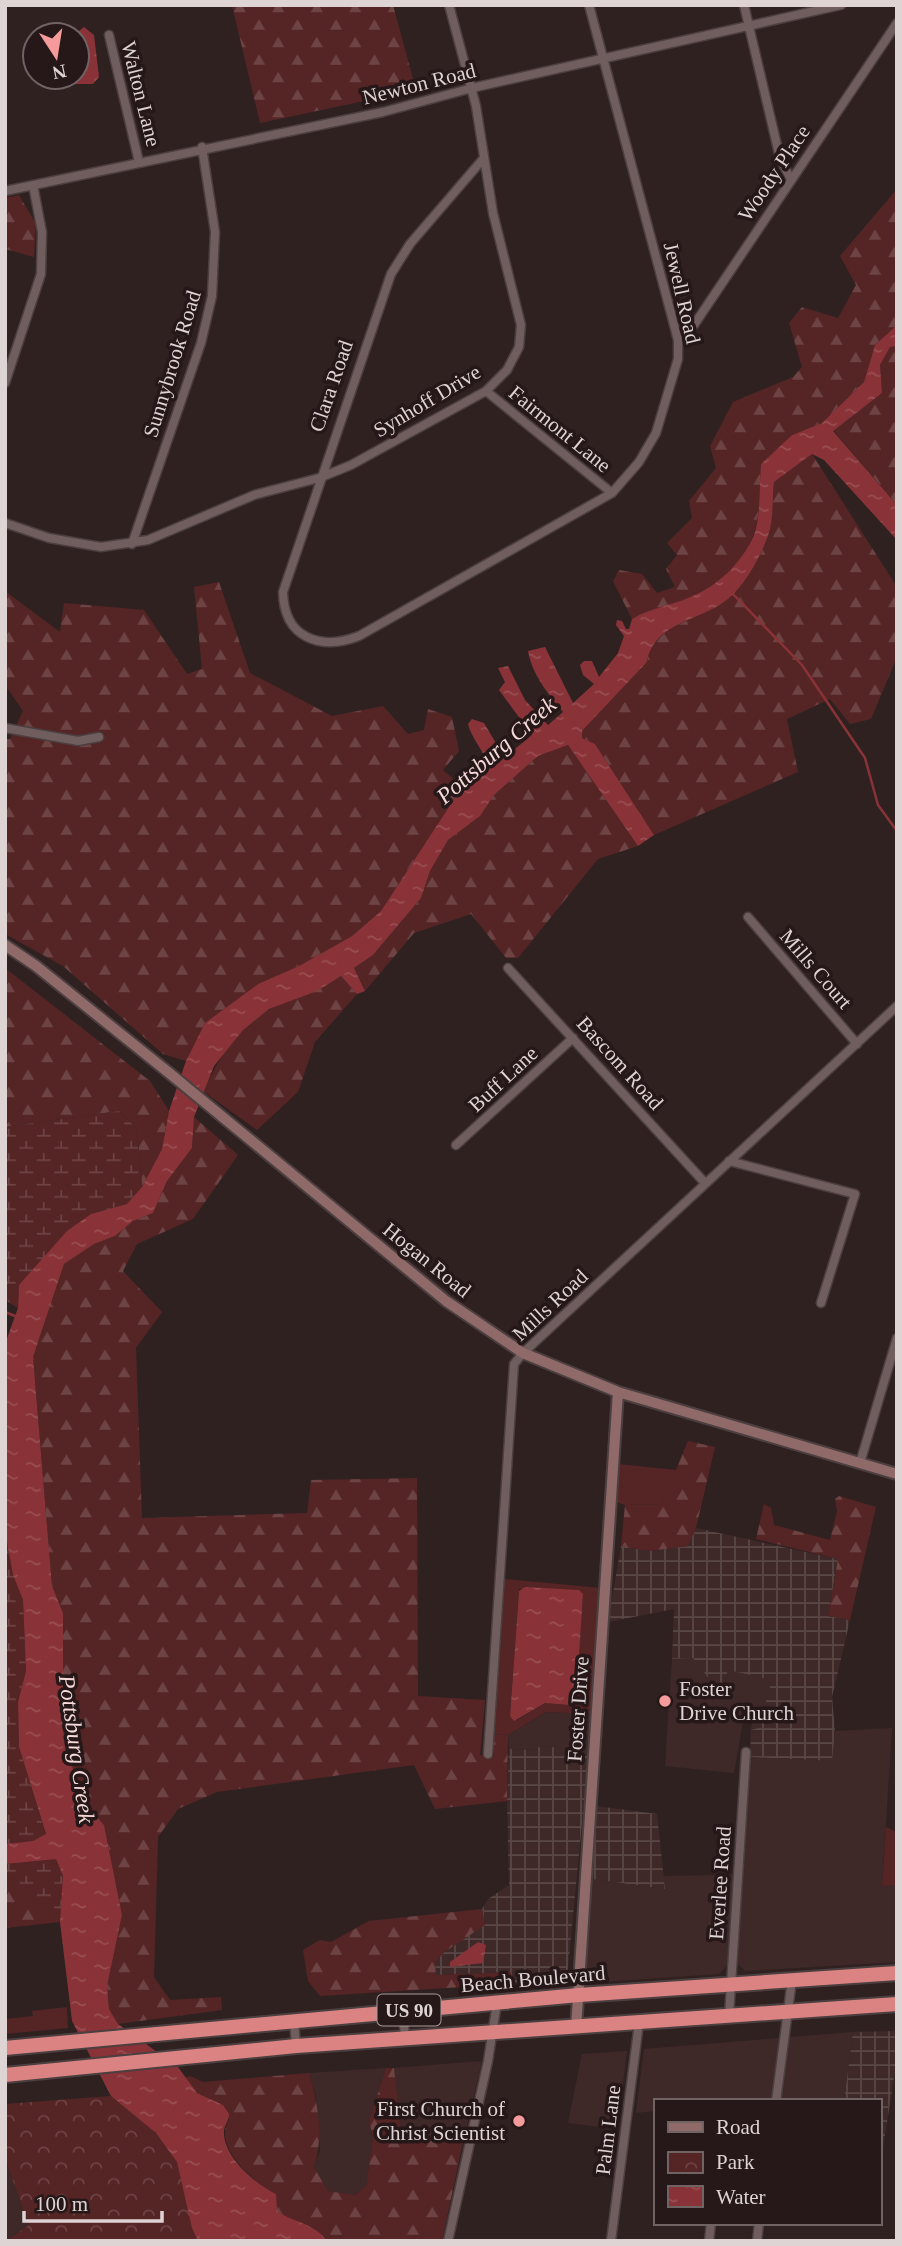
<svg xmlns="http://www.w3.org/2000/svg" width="902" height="2246" font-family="Georgia,serif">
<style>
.built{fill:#3e2928}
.industrial{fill:url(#industrial-grid)}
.green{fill:#552425;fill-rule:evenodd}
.forest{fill:url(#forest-firs)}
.wetland{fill:url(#wetland-marsh)}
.park{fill:url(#park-crowns)}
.water{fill:url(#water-ripples)}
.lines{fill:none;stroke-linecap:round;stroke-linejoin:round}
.stream{stroke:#893237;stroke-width:2.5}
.street-casing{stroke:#4b3f3f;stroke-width:11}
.secondary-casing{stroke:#4b3f3f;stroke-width:14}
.highway-casing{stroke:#4b3f3f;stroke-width:18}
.street{stroke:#705e5e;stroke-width:8}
.secondary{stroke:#906969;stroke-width:10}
.highway{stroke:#db8383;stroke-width:14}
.poi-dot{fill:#f59b9b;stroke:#261818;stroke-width:2.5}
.labels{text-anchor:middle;stroke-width:7;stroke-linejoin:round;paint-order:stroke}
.shield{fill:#261818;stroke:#a79c9b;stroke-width:2}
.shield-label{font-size:19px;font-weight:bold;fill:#ded4d3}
.street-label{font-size:21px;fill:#ded4d3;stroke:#261818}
.poi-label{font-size:21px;fill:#ded4d3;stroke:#261818;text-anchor:start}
.water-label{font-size:23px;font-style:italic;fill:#f5dad9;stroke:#261818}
</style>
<defs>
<pattern id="industrial-grid" width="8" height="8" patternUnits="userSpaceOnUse" patternTransform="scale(1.75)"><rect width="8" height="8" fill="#3e2928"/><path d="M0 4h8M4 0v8" fill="none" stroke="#594746"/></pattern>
<pattern id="forest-firs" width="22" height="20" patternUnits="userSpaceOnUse" patternTransform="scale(1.75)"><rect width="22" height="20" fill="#552425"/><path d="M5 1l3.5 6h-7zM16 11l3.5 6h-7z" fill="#6d4344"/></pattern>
<pattern id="wetland-marsh" width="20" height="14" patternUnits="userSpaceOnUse" patternTransform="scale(1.75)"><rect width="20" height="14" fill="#552425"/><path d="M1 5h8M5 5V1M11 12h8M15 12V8" fill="none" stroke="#6d4344"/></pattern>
<pattern id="park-crowns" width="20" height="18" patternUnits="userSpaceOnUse" patternTransform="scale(1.75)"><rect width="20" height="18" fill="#552425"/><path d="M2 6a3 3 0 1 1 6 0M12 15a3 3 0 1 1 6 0" fill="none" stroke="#6d4344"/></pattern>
<pattern id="water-ripples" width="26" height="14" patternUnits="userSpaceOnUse" patternTransform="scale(1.75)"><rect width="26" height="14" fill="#893237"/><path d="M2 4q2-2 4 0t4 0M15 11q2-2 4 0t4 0" fill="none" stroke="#994f53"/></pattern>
</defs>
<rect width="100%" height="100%" fill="#302121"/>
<path class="built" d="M693,1658l27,34 8,-22 45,10 -15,48 -7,2 1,-8 -9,-1 -9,52 -69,-7 7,-107z
M546,1712l46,2 -3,37 -47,-5 -10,4 -23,-1 -1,-14z
M892,1728l-10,157h15v77l-152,9 -8,-8v-19l13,-187 82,4 3,-30z
M733,1875l-6,90 -8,9 -117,8 -11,-3 -5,-11 5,-89 74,10 -1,-13z
M853,2032l-9,69h-189v10l-19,2 8,-64z
M627,2051l-10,78 -49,-6 14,-69z
M482,2061l-19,81 -5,-7 -56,2 -8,-69z
M386,2068l-17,53 4,17 -7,48 -11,9 -27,-4 -14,-24 6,-16 -4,-54 -7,-24z
M5,2159l24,66 -23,16h-1z"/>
<path class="industrial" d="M696,1528l142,31 -10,57 22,4 -18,77 3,34 -3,30 -82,-4 1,-27 7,-2 14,-48 -44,-10 -8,23 -27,-35 -21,1 2,-50 -66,13 13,-76 29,5 38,-5z
M542,1746l47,5 -22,227 -56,6 -1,-12 -74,3 -1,-12 8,-10 41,-28 -2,-16 6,-10 21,-14 -2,-84 2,-52 23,1z
M596,1806l61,8 8,75 -74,-10z
M897,2031v27l-15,96h-3v-53h-35l9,-69z"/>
<path class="green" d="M618,1464l59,6 -15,34 -37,1 -9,-3z
M504,1579l97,9 -9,126 -46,-2 -38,23 -14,-1zM519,1589l60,1 4,6 -9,107h-29l-28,17 -7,-4z
M886,1827l11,5v53l-15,1z
M67,2007l1,21 -63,6v-15l28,-3 -1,-5z"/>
<path class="forest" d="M232,5h161l23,85 -156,33z
M897,189v136l-22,20 -11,37 -42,41 -30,12 -31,29c-2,21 0,49 -7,69 -9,29 -39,55 -67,66 -19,7 -38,10 -55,20l-19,-38 6,-11 23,4 15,19 18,-6 -9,-18 11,-14 -10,-12 25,-25 -3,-17 27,-33 -6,-22 23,-44 60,-25 9,-10 -13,-44 13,-16 36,11 18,-33 -16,-29z
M19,195l17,29 -2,33 -29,-8v-51z
M897,346v159l-64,-75 49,-37 -2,-28 10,-18z
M812,454l85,133v70l-26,62 -21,5 -20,-25 -43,20 11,53 -144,63 -59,-91 -13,-6v-7l65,-69c9,-41 53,-40 81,-63 17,-14 33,-43 40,-63 6,-16 4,-37 6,-54z
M219,582l31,91 82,43 51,-10 25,28 16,-4 4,-21 24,8 7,34 -16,19 14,12 3,8 -79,121 -29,25 -53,30 -41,18 -53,39 -19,38 -23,-7 -100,-88 -58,-32v-195h5l13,-28 -18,-26v-94l55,41 4,-29 80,7 43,64 15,-5 -8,-82z
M568,745l70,101 -40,13 -80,99h-12l-35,-44 -57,19 -49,58 -11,-23 19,-13 48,-57 9,-27 18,-31 31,-24 15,-21 44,-39z
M5,968l145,113 19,30 -7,38 -20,38 -5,-58 -18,-18 -114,16z
M341,976l16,18 -42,48 -17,50 -41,38 -53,-38c12,-31 36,-69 68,-84 24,-11 47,-18 69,-32z
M194,1117l44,38 -45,64 -56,25 -14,27 39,41 -26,36 6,170 165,-5 4,-33 106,-2 1,218 67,4 -5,55 14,1v-22l14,1 -1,66 -72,8 -21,-44 -197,27 -39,17 -20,28 -4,140 16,23 51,-3 1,13 -104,14 -9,-15 -2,-23 15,-71 -18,-90 -23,-26 -18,-68v-118l-11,-27 -19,-229 31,-93 30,-20 21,-8 18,-15 20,-8 14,-32 25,-33z
M688,1441l27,6 -19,81 -8,18 -38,5 -29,-5 4,-41 37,-1z
M839,1496l37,11 -26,113 -22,-4 10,-57 -82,-20 8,-35 7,4 3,17 56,15 7,-29 -2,-12z
M5,1875l14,7 8,14 36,20 -3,6 -55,6z
M482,1909l3,16 -42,28 -8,10 1,12 75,-3v12l-191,12 -12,-15 -5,-31 17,-10 11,2 38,-21z
M386,2068h8l8,69 57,-2 4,7 -21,99h-115c-11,-17 -34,-19 -51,-30v-17c-21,-11 -64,-47 -47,-74l-6,-15 -26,-12 -13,-15 6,-2 13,6 106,-9c9,29 15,65 5,94l14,24 27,4 11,-9 7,-48 -4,-17z"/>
<path class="wetland" d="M119,1111l18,18 5,58 -15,17 -36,10 -72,71 -1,23 -13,-8v-173z
M5,1531l8,44 10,25 3,71 -8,31 1,45 27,88 -13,6 -28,3z
M49,1858l7,1 7,17v40l-37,-20 -7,-14 -14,-7v-11z"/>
<path class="park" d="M111,2096c23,19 52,38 66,65 12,24 9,55 21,80h-192l23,-16 -24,-66v-55z"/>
<path class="water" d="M84,27l10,8 5,42 -6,7h-23l-8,-7h15v-42h-3z
M897,325v21l-7,1 -10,18 2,28 -49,38 64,74v35l-73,-80 -12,-6 -38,28c-2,17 0,38 -6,54 -7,20 -23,49 -40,63 -28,23 -73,22 -81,63l-65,69v7l13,6 59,91 -16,11 -70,-101 -30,11 -44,39 -14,21 -32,24 -18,31 -9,27 -48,57 -19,13 11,23 -8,3 -16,-18 -24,15 -48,18 -26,21 -29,36 -20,51 -2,31 -25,33 -14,32 -20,8 -18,15 -21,8 -30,20 -31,93 19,229 11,27v118l18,68 23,26 18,90 -15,71 2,23 9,15 60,43 19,26 26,12 6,9c0,7 -4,10 -5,16 -2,27 32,54 52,64l1,17c16,11 39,13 50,30h-129l-6,-13 -15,-66 -21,-29 -45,-37 -39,-75 -12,-99 3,-46 -7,-17 -51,5v-20l28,-3 13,-7 -27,-87 -1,-45 8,-31 -3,-71 -10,-25 -8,-44v-187l13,-36 1,-23 48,-54 24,-17 36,-10 15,-17 20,-38 7,-38 17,-50 19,-38 53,-39 41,-18 53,-30 29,-25 79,-121 28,-23c-3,-16 -16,-27 -20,-43l4,-5 12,4 16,27 10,3 22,-18 -33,-45 6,-8 -7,-14 10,-2 17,34 23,25 15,-13c-15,-18 -31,-38 -35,-61l17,-4 28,56 21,-19 -11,-9 -3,-10 4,-4h8l7,16 19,-24 6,-17 -8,-11 1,-5 5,1 4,8h3l3,-10c18,-11 37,-13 56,-21 29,-11 54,-35 66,-63 7,-20 5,-50 7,-71l31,-29 30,-12 42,-41 11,-37z
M525,1587l54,3 4,4 -7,107 -6,4 -25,-2 -31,18 -4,-5 9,-125z
M478,1942l8,3 -3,18 -33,4v-5z"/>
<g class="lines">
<path class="stream" d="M732,593l70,72 63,93 13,47 19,26
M5,1312l10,4"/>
<defs>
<path id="street" d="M744,5l36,153 11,22
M109,35l30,127
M483,159l-73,85 -19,30 -108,318c1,46 37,59 76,44l253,-143 27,-31 17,-29 22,-74v-19l-89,-335
M5,191l378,-79 89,-24 369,-83
M678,340l16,-15 203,-302
M5,383l36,-109 1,-42 -9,-47
M486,391l126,102
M5,523l44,15 52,9 47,-7 106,-45 65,-17 32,-13 135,-74 21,-21 12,-23 2,-22 -28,-112 -17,-107 -27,-101
M132,544l69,-201 11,-47 3,-64 -13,-85
M5,728l73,13 21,-4
M748,917l109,127
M508,968l197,215
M456,1145l117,-107
M729,1161l126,33 -34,109
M860,1463l37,-125
M488,1754l26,-390 9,-11 374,-347
M403,2011l2,28
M729,2016l17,-264
M294,2020l2,26
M776,2101l16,-121
M448,2241l40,-180 9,-58
M611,2241l28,-218
M709,2241l2,-18
M757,2241l2,-18"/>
<path id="secondary" d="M5,945l31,21 132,106 278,229 77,52 95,39 279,82
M576,2028l42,-636"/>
<path id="highway" d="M5,2048l574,-53 318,-22
M5,2075l291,-29 601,-42"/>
</defs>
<use href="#street" class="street-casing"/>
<use href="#secondary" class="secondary-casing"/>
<use href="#highway" class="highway-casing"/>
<use href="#street" class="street"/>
<use href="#secondary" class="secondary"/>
<use href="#highway" class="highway"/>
</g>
<g class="poi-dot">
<circle cx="665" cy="1701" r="7"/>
<circle cx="519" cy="2121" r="7"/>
</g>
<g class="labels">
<rect class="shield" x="377.5" y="1994.5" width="63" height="31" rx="5"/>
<g class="shield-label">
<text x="409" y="2017">US 90</text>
</g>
<g class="street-label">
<text transform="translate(419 84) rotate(-14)" y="7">Newton Road</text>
<text transform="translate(141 94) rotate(76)" y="7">Walton Lane</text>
<text transform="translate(774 173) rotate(-56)" y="7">Woody Place</text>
<text transform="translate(682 293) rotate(77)" y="7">Jewell Road</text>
<text transform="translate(172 364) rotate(-73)" y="7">Sunnybrook Road</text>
<text transform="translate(331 386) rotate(-71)" y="7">Clara Road</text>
<text transform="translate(427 401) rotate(-31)" y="7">Synhoff Drive</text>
<text transform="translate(560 429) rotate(39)" y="7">Fairmont Lane</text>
<text transform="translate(816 969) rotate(49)" y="7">Mills Court</text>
<text transform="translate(620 1063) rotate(48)" y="7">Bascom Road</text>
<text transform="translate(503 1079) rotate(-43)" y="7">Buff Lane</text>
<text transform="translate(427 1260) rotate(39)" y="7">Hogan Road</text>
<text transform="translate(550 1305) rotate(-43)" y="7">Mills Road</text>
<text transform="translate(578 1709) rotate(-86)" y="7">Foster Drive</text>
<text transform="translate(720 1883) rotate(-86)" y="7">Everlee Road</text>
<text transform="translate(533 1979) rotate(-5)" y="7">Beach Boulevard</text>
<text transform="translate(608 2130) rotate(-83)" y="7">Palm Lane</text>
</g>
<g class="poi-label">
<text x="679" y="1696">Foster<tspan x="679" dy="24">Drive Church</tspan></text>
<text x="505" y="2116" text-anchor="end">First Church of<tspan x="505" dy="24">Christ Scientist</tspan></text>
</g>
<g class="water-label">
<text transform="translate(496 750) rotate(-41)" y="8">Pottsburg Creek</text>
<text transform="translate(77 1749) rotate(82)" y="8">Pottsburg Creek</text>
</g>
</g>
<rect width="902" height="2246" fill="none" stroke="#ded4d3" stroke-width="14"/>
<rect x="654" y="2099" width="228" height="126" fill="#261818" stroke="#706363" stroke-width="2"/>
<rect x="668" y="2122" width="35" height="10" fill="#906969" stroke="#706363" stroke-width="2"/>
<text x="716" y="2134" font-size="21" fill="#ded4d3">Road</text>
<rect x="668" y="2152" width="35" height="21" fill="url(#park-crowns)" stroke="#706363" stroke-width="2"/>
<text x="716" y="2169" font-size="21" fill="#ded4d3">Park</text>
<rect x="668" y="2186" width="35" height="21" fill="url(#water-ripples)" stroke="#706363" stroke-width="2"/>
<text x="716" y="2204" font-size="21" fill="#ded4d3">Water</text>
<g transform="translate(56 56) rotate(168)"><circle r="33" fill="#261818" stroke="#706363" stroke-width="2"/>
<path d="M0-5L12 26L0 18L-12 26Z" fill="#f59b9b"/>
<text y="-10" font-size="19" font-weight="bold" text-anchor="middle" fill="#ded4d3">N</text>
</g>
<path d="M24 2211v10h138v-10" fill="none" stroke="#ded4d3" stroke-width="3.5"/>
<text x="35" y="2211" font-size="21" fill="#ded4d3" stroke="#261818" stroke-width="5" paint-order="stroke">100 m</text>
</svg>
